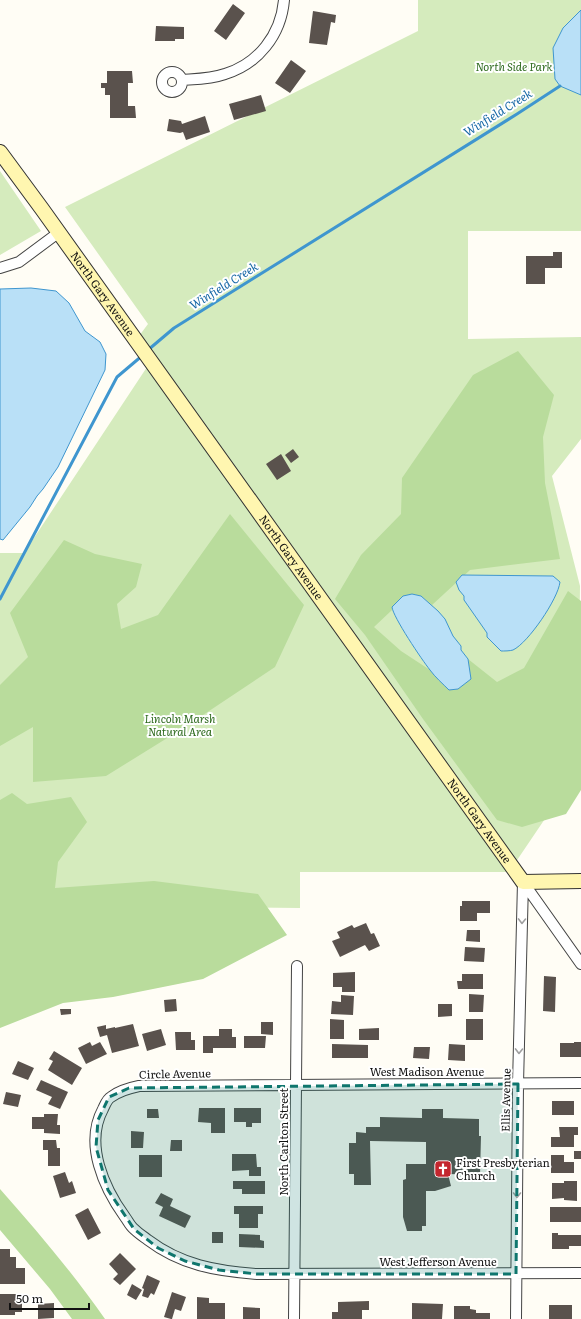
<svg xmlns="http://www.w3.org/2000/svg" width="581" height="1319" font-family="Literata,serif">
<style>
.green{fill:#d5ebbd}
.forest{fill:#b9dc9c}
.water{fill:#b9e0f7;stroke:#3f96cf}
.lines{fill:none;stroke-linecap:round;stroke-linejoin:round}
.stream{stroke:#3f96cf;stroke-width:3}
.building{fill:#5a524d}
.street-casing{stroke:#444;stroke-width:12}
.secondary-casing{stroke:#333;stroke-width:16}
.street{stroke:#fff;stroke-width:10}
.secondary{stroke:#fff6b0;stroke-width:14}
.oneway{stroke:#a0a0a0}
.marked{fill:#0f766e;fill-opacity:0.2;stroke:#0f766e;stroke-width:3;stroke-dasharray:8 5;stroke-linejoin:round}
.labels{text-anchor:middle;stroke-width:4;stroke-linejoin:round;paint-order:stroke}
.park-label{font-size:11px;font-style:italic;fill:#2f6b1f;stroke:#fff}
.street-label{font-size:11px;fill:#111;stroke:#fff}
.poi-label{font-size:11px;fill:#111;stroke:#fff;text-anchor:start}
.water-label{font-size:12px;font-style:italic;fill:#1768a6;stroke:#fff}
</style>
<rect width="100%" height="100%" fill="#fffdf5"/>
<path class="green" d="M418,0h163v231h-113v108l113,-2v102l-29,37 28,110 -2,151 -21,64 -48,71h-209v36l-300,-3v-352h24l127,-192 -15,-21 12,-16 -83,-117 353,-176z
M0,171l41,60 -41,24z"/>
<path class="forest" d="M518,351l36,44 -11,42 2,46 15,76 -90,11 -38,35 -11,-9 -9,-2 -20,13v3l-18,17 27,24 29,19 19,20 9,-1 13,-10 -3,-20 29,23 27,-14 44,-77 13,10v189l-15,24 -44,13 -25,-7 -74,-101 -58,-84 -30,-36 26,-44 40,-41 1,-36 71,-103z
M230,514l74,91 -29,62 -90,60 -79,49 -73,6v-55l-33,19v-61l28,-28 -18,-44 54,-73 31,14 47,10 -6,23 -19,17 4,25 37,-14z
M12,793l15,11 44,-7 16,25 -29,40 -3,26 99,-7 104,13 29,41 -84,44 -90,18 -50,6 -63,25v-228z
M0,1189c37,42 73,84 105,130h-33l-22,-30 -50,-59z"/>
<path class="water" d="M581,10v85l-21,-9 -5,-7 -2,-31 10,-20z
M31,288l25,3 13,12 16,28 15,11 6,12 -1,16 -47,97 -15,22 -6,7 -7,11 -27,33 -3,-1v-250z
M462,575l91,1 7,6c-2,17 -32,61 -47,68 -3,1 -9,1 -12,1l-14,-14v-4l-23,-33v-4l-5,-6 -3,-8z
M412,594l9,2 17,15 7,8 8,17 8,10v4l7,9 3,20 -13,10 -9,1c-6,-6 -14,-13 -19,-20 -8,-10 -37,-53 -38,-63l11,-11z"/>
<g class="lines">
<path class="stream" d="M148,350l26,-22 343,-214 43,-28
M0,599l117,-222 26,-22"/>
</g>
<path class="building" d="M233,4l12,9 -19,27 -12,-9z
M313,11l23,4 -1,8 -4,-1 -4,23 -18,-2z
M156,26l28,1v12h-9v2h-20z
M291,60l15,11 -16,22 -15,-10z
M107,71h25l1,12h-5v23h7l1,12h-26v-23h-5v-7h-4v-5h6z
M261,95l5,16 -32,9 -5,-16z
M205,116l5,16 -24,8 -3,-8 -3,1 -13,-2 2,-12 12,2 1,3z
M553,252h9v16h-17v16h-19v-28h27z
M293,449l6,8 -8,6 -6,-8z
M281,454l10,17 -14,9 -11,-16z
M462,901h28v12h-13v8h-17v-15h2z
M366,923l5,11 3,-1 6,13 -11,5 -4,-6 -25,12 -8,-16 8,-3 -3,-6 15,-7 2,3z
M467,930h13v12l-14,-1z
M465,947l20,1 -1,14 -20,-1z
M355,972v20h-13v-5h-9v-14z
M462,974h21v15h-25l-1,-8h5z
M544,976l12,1 -1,35 -12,-1z
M469,994l15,1 -1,17h-14z
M341,995l13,1 -1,19 -22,-1 1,-13 9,1z
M176,999l1,12 -12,1 -1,-12z
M438,1004h14v12l-14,1z
M60,1009h11v5l-10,1z
M330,1019l14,1v19h-14z
M466,1019h17v21h-17z
M261,1022h12v13l-12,-1z
M133,1024l6,22 -27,7 -5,-18 -7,2 -3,-10 9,-2v4l9,-2v1z
M379,1028v12h-20v-11z
M161,1029l5,16 -19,6 -5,-17z
M219,1029h13v8h4v11h-23v5h-10v-17h16z
M175,1032h16v8h4v10h-19z
M244,1036h22l-1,12h-21z
M90,1042l2,4 8,-4 7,12 -21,10 -8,-16z
M574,1042h7v15h-21v-14h14z
M332,1044l36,1v13h-36z
M449,1044l16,1v16l-17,-1z
M414,1047h16l-1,12 -16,-1z
M54,1051l28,17 -10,17 -24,-15 5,-9 -4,-2z
M18,1061l16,7 -6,12 -16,-6z
M41,1080l27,12 -8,17 -12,-5 4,-7 -16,-7z
M6,1092l15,3 -3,12 -15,-3z
M552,1101h22v14h-22z
M199,1108h26v25h-14v-10l-13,-1z
M234,1108h27v15h-9v4h-6v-5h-12z
M147,1109h11l1,9h-12z
M422,1109h21v9l36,1v17h2l-1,39 -32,-1 3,12 -16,5h-9v35h-4v5h-15l-4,-14v-37l3,-1v-15h20v-22l-56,-1 1,44h-17v-11h-5v-31h7v-11l10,1v-6h14v-10l42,1z
M44,1114h14l-1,11h3v9l-16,-1v-4h-12v-12h12z
M559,1127h19v8h-4v12h-23v-10h9z
M131,1131l13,1 -1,16h-12z
M43,1140h13l1,8h3v18h-12v-16h-5z
M171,1140h11v11h-12z
M574,1151h7v8h-7z
M232,1154h24l1,13h4v9h-12v-6l-17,1z
M139,1155h23v22h-23z
M551,1155h13v7h10v11h-23z
M65,1172l4,11 3,-2 4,12 -16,5 -7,-22z
M233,1181h32v13h-23v-5h-9z
M564,1181h13v20l-13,-1v-2l-12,1v-16h12z
M161,1193l12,6 -3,7 21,10 -6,12 -26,-12 4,-9 -8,-4z
M234,1206h29v8h-5v14h-19v-14h-5z
M550,1207h31v15h-31z
M88,1208l13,25 -13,7 -13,-25z
M212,1232h11v11h-11z
M552,1233h6v2h23v11h-12v3h-17z
M239,1234l21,1v5l4,1v7l-25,-1z
M0,1249h10v8h6v11h9v16h-25z
M120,1253l16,16 -16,16 -7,-6 5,-5 -9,-10z
M147,1275l13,6 -6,14 -3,-2 -3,5 -6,-2 2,-7 -2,-1z
M132,1284l10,6 -6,10 -9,-5z
M172,1292l14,5 -5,14 -6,-2 -3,10h-1l-7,-2z
M0,1294h22v18h-7v3h-15z
M197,1297l12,1v5h16v16h-28z
M369,1301v9h-7v9h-30v-7h6v-10z
M54,1303v15l-16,1v-15z
M412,1303l31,1 -1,15h-30z
M549,1305h23v14h-23z
M454,1306h16v3l6,1v3h14v6h-36z
M243,1307l17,1v11h-17z"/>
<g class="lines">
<defs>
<path id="street" d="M162 82a10 10 0 1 1 20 0a10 10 0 1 1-20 0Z
M182,80c14,-1 29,-1 43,-6 33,-10 56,-39 59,-74
M0,268l19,-6 39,-29
M523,882l58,82
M581,1083l-442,3c-10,2 -20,5 -28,11 -4,2 -6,8 -8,12 -19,35 1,79 22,108 3,4 5,9 9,12 4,4 10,8 14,11 33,25 68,31 109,34l324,-1
M294,1319l3,-353
M516,1319l2,-235 5,-202"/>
<g id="secondary">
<path id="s1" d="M0,152l42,57 481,673 58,-1"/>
</g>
</defs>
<use href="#street" class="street-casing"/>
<use href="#secondary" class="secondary-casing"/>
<use href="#street" class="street"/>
<use href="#secondary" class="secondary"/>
</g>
<defs><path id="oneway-chevron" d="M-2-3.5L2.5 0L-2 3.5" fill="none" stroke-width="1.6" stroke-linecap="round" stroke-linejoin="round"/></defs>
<g class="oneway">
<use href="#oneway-chevron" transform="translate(522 921) rotate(91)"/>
<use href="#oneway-chevron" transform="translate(519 1051) rotate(91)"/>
<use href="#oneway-chevron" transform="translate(517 1195) rotate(90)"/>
</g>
<path class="marked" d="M518,1084l-2,190h-259l-38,-4 -34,-9 -27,-13 -24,-19 -26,-39 -12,-43 2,-27 11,-23 20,-9z"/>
<defs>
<symbol id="church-square" viewBox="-11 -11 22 22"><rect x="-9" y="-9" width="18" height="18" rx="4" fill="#c4262e" stroke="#fff"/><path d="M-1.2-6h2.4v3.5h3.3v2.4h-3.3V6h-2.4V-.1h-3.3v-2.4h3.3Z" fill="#fff"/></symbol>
</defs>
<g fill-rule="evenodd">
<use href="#church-square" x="433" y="1159" width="20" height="20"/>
</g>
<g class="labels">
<g class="park-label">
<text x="514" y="71">North Side Park</text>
<text x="180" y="723">Lincoln Marsh<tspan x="180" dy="13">Natural Area</tspan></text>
</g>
<g class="street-label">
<text dy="4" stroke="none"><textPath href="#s1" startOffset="175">North Gary Avenue</textPath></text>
<text dy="4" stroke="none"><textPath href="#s1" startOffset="499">North Gary Avenue</textPath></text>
<text dy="4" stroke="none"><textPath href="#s1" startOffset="823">North Gary Avenue</textPath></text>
<text x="427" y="1076">West Madison Avenue</text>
<text transform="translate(175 1074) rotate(-1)" y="4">Circle Avenue</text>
<text transform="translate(506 1100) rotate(-89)" y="4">Ellis Avenue</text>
<text transform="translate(284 1142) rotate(-90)" y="4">North Carlton Street</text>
<text x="438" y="1266">West Jefferson Avenue</text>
</g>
<g class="poi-label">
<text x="456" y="1167">First Presbyterian<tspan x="456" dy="13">Church</tspan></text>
</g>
<g class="water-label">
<text transform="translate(498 113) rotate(-32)" y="4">Winfield Creek</text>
<text transform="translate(224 286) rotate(-32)" y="4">Winfield Creek</text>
</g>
</g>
<path d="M10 1303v6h79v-6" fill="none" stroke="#111111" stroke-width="2"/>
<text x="16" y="1303" font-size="12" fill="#111111" stroke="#ffffff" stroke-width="3" paint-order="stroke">50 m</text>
</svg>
